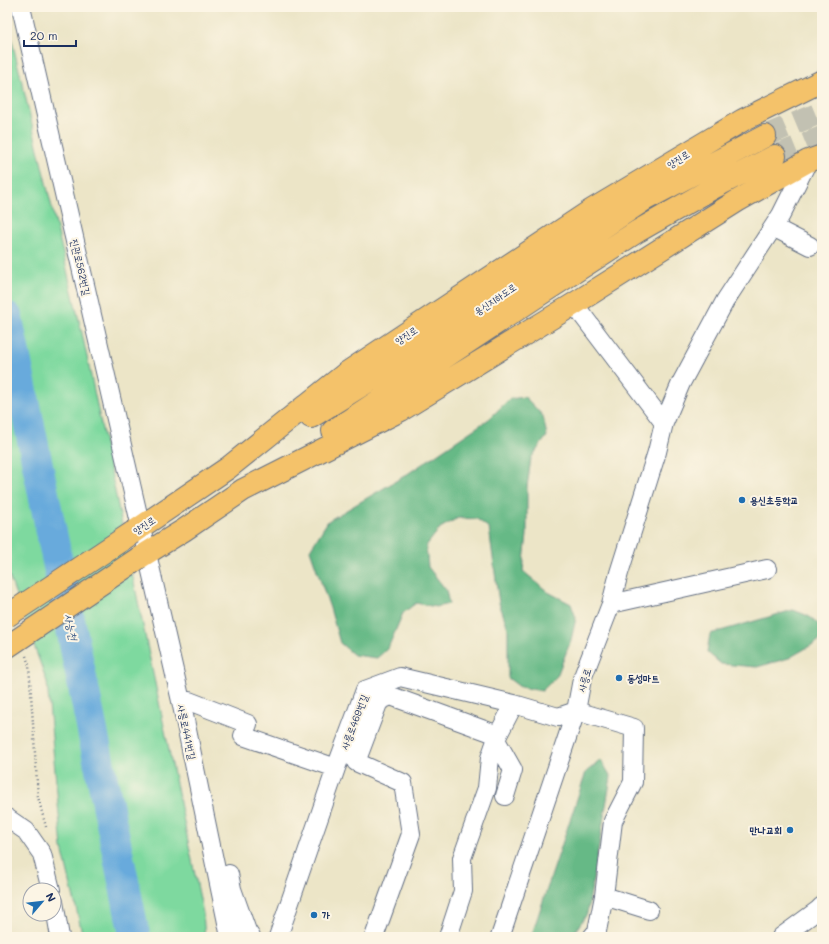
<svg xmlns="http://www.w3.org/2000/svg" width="829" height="944" font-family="Mali,'Poor Story',sans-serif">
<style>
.green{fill:#7ed99f;stroke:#4c847e}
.forest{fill:#66b986;stroke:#407472}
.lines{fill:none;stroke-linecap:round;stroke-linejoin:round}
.river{stroke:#68aadc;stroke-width:31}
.major-tunnel{stroke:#c2c1b2;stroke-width:22;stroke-dasharray:22 11;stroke-linecap:butt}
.minor-casing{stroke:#646f83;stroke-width:20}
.major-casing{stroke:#646f83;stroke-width:24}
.path{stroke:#646f83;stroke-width:2.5;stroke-dasharray:1 3;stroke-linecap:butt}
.minor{stroke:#fff;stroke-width:18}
.major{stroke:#f4c26a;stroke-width:22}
.major-bridge-casing{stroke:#646f83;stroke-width:24;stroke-linecap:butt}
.major-bridge{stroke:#f4c26a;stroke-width:22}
.poi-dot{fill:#1f6fb2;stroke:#fcf5e5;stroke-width:1.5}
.labels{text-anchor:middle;stroke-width:4;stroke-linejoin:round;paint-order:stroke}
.street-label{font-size:10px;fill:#1b2f5e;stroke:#fcf5e5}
.poi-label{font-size:10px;font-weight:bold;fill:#1b2f5e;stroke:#fcf5e5;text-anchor:start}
.water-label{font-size:11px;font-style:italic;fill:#325484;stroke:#fcf5e5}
</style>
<rect width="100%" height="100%" fill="#fcf5e5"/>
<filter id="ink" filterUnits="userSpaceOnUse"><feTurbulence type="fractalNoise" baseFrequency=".025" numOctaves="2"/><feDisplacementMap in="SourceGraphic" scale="8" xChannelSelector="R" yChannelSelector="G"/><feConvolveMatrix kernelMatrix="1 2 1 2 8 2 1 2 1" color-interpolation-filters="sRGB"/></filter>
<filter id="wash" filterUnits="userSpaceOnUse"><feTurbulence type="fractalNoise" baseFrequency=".012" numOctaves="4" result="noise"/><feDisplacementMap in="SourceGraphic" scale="16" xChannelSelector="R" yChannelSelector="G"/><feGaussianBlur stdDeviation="0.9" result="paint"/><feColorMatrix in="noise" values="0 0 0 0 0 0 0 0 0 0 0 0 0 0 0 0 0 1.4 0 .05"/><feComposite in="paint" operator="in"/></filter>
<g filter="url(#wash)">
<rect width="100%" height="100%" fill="#ece5c7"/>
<path class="green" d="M7,20l75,313 121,580 2,24h-122l-21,-89 -15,-166 -40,-112z"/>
<path class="forest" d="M525,397l18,19 4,20 -16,22 -4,29v48l-4,36 25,21 23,12 5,14 -5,22 -14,36 -15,15 -22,-4 -12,-9v-50l-9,-25 -10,-75 -12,-9 -19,-1 -18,10 -14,18 2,21 18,23 3,14 -13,3 -20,-4 -13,10 -15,35 -11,10 -23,-3 -14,-12 -10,-35 -20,-58 18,-29 78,-46 83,-56 20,-20z
M793,610c16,6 29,10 29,29l-33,19 -32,9 -36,-3 -14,-12 3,-18z
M601,760l10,17 -24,137 -16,23h-40l55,-165z"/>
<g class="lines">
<path class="river" d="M7,317l128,620"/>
</g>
</g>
<g filter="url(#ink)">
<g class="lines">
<path class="major-tunnel" d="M765,136l57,-24
M775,156l47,-19"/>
<defs>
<path id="minor" d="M21,7l160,694 49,236
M773,227l37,19
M574,304l90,119
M611,604l156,-35
M189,701l59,23 -5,12 93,32
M496,740l17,30 -8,26
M7,818l19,13 16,23 9,36
M229,874l3,15 15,42 4,6
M54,902l6,35
M278,937l58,-169 29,-78 35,-13 114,27 44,13 18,-6 58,17 -1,54 -20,39 -9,75 45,14
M374,937l37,-103 -8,-51 -47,-21 23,-61 12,-5 107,39
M448,937l15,-46 -1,-33 25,-70 3,-30 8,-23 16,-31
M500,937l76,-226 6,-32 29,-75 8,-31 38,-121 7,-29 17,-40 44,-82 56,-86 27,-54
M592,937l5,-6 7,-35
M781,937l37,-27 4,-4"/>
<path id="major" d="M311,417l106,-66 227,-151 121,-64
M333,431l212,-140 93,-60 75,-43 62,-32
M132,533l96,-65 117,-94 247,-164 151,-90 79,-39
M139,558l45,-28 59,-40 158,-80 173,-106 163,-103 71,-40 14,-5"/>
</defs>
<use href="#minor" class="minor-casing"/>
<use href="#major" class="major-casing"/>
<path class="path" d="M26,656l3,9 9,132 8,30"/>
<use href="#minor" class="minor"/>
<use href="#major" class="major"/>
<defs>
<path id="major-bridge" d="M7,616l125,-83
M7,647l132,-89"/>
</defs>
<use href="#major-bridge" class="major-bridge-casing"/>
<use href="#major-bridge" class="major-bridge"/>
</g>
</g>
<g class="poi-dot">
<circle cx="742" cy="500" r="4"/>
<circle cx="619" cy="678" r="4"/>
<circle cx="790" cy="830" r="4"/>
<circle cx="314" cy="915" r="4"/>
</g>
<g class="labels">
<g class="street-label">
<text transform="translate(678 159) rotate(-31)" y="4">양진로</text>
<text transform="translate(81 267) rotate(77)" y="4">진관로562번길</text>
<text transform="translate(495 299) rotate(-34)" y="4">용신지하도로</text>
<text transform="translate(406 335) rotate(-33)" y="4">양진로</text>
<text transform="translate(144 525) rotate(-33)" y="4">양진로</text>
<text transform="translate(584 680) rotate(-74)" y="4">사릉로</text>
<text transform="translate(354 722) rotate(-69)" y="4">사릉로469번길</text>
<text transform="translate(187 732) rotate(78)" y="4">사릉로441번길</text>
</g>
<g class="poi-label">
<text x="750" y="504">용신초등학교</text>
<text x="627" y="682">동성마트</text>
<text x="782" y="834" text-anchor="end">만나교회</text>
<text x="322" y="919">가</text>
</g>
<g class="water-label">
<text transform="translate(71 627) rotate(78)" y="4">사능천</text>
</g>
</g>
<rect width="829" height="944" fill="none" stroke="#fcf5e5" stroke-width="24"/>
<g transform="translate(42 902) rotate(62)"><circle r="19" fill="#fcf5e5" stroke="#a2a6af"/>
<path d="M0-3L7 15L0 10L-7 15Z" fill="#1f6fb2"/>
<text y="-6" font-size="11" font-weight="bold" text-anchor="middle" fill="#1b2f5e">N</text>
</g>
<path d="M24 40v6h52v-6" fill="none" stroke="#1b2f5e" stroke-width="2"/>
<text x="30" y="40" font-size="12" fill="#1b2f5e" stroke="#fcf5e5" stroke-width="3" paint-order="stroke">20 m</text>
</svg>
